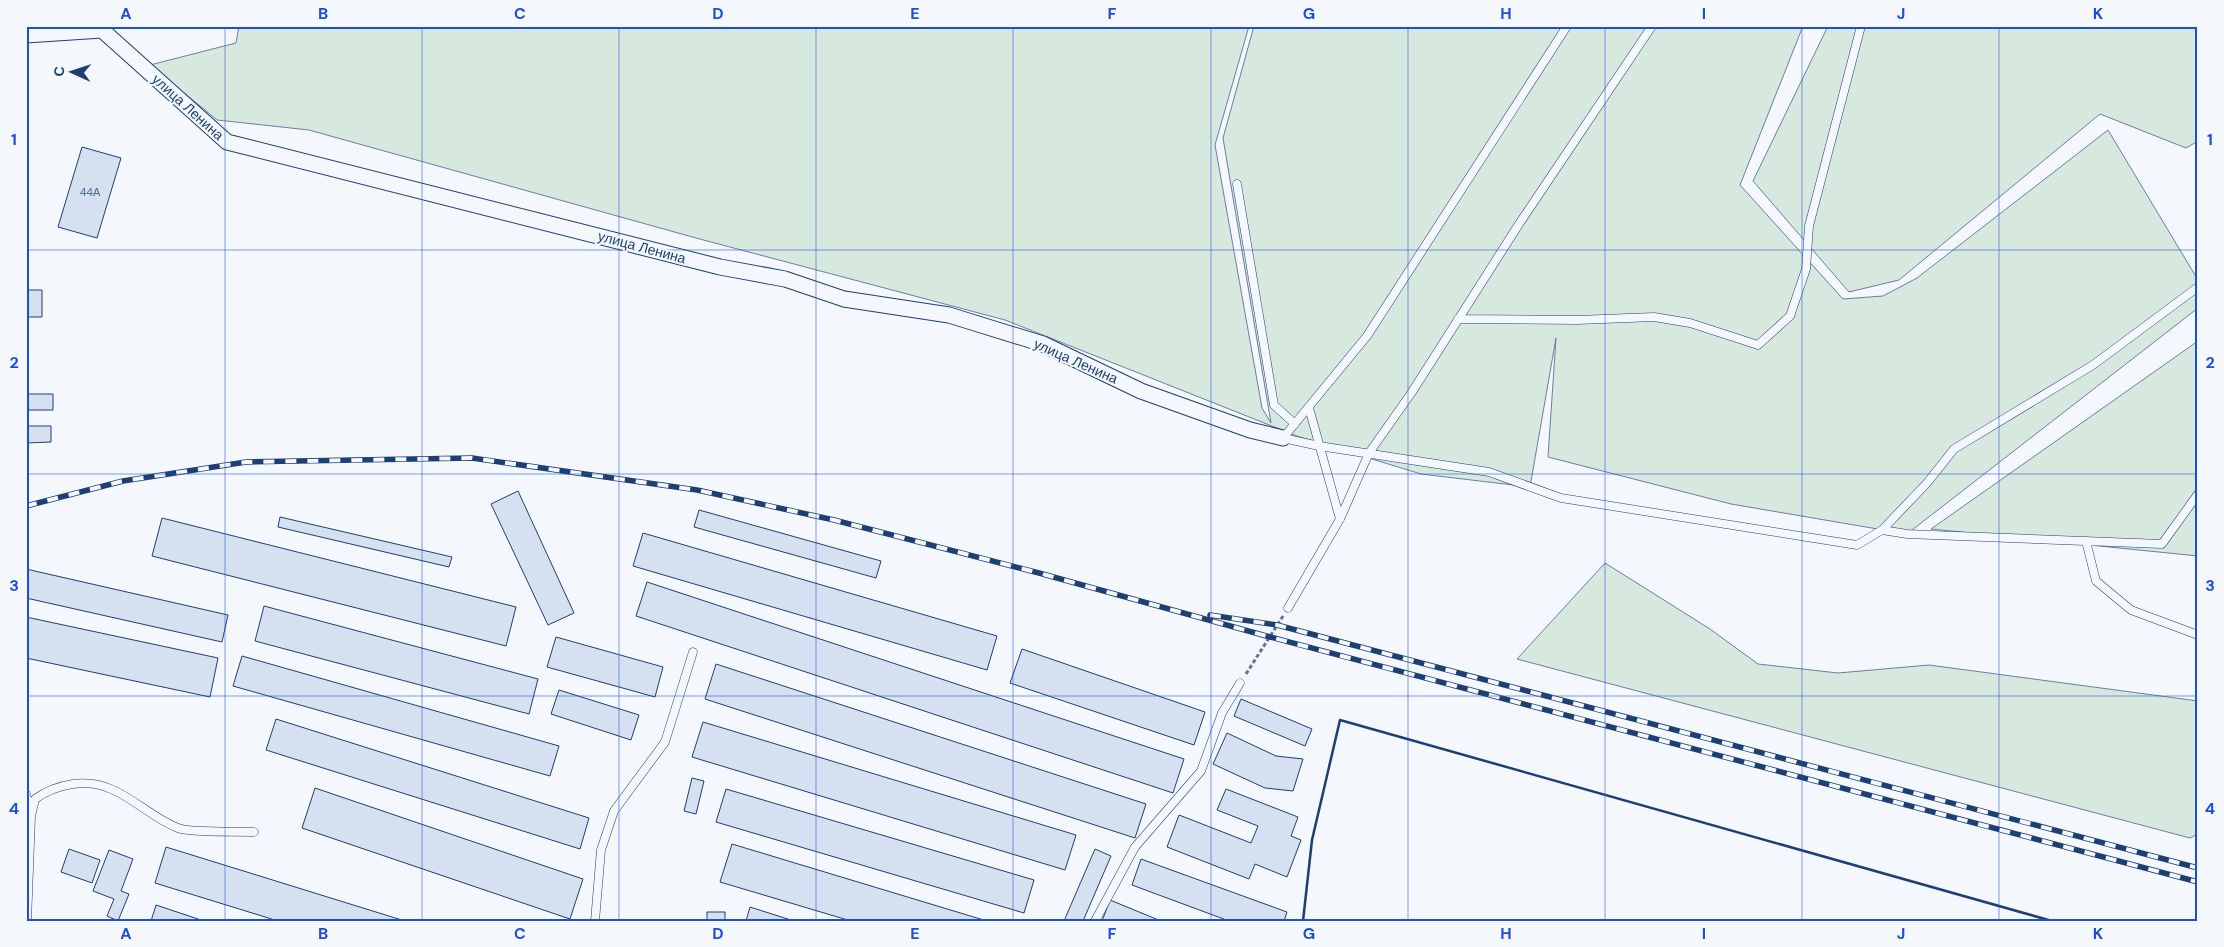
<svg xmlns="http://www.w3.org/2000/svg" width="2224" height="947" font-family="'DM Sans',sans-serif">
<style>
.green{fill:#d7e8df;stroke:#687fa3}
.building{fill:#d5e0f0;stroke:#1d3f73}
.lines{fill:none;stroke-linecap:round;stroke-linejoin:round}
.lane-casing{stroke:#1d3f73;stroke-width:9}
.street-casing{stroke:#1d3f73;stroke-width:17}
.path{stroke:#5e769c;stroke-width:3;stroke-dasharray:4 2.5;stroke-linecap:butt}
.lane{stroke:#f4f7fb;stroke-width:8}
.street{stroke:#f4f7fb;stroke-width:15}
.rail-casing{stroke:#1d3f73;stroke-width:5.5}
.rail{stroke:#f4f7fb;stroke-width:4;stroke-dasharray:11;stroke-linecap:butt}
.wall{stroke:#1d3f73;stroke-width:2.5}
.grid{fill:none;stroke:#1d4ed8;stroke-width:1;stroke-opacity:0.55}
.labels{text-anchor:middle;stroke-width:4;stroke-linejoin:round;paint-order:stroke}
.number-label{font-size:11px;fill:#4b6792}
.street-label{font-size:14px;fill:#1d3f73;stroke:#f4f7fb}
.neatline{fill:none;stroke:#1d4ed8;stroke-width:2}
.grid-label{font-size:16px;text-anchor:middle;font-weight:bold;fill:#1d4ed8}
</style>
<rect width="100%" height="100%" fill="#f4f7fb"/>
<path class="green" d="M239,26h1010l-34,119 47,263 9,15 -48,-285 31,-112h549l-63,159 103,114 40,-3 34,-18 191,-148 90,150v28l-291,226 -176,-30 -183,-47 8,-119 -26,149 -109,-13 -124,-38 -292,-116 -309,-82 -387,-108 -92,-10 -67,-55 86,-22z
M1828,26h370v115l-12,7 -86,-34 -201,166 -50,12 -96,-111z
M2198,341v215l-267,-27z
M1605,563l105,66 48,35 80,9 91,-8 269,36v133l-8,4 -673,-179z"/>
<path class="building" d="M82,147l39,11 -24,80 -39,-11z
M26,290h16v27h-16z
M26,394h27v16h-27z
M26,426h25v16l-25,1z
M518,491l56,122 -26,12 -57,-121z
M699,510l182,51 -5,17 -182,-51z
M280,517l172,40 -3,10 -171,-40z
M162,518l354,89 -10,39 -354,-90z
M643,533l354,103 -10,34 -354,-104z
M26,569l202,46 -6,27 -196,-44z
M647,582l537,177 -11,34 -537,-177z
M264,606l274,73 -9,35 -274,-73z
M26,617l192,41 -8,39 -184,-39z
M556,637l107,30 -8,30 -108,-30z
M1022,649l183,63 -11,33 -184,-62z
M242,656l317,90 -9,30 -317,-90z
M716,664l430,140 -11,34 -430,-139z
M559,690l80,25 -8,25 -80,-26z
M1241,699l71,30 -7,17 -71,-30z
M276,719l313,99 -9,31 -314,-99z
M703,722l373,113 -11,35 -373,-113z
M1227,733l49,23 27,3 -10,32 -28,-3 -52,-24z
M692,778l12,3 -8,33 -12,-3z
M315,788l268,91 -13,40 -268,-91z
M726,789l308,91 -10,33 -308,-91z
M1226,789l72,28 -7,19 10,4 -14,37 -32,-13 -6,15 -82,-32 12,-32 72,28 7,-17 -41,-16z
M732,844l255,77h-136l-131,-39z
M166,847l239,74h-127l-123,-38z
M69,849l31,11 -8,23 -31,-11z
M1095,849l16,7 -28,65h-19z
M109,850l24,9 -12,32 8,3 -11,27 -11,-5 7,-17 -21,-8z
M1141,859l146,53 -3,9h-55l-97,-36z
M1110,900l51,21h-59z
M156,905l48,16h-53z
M750,907l44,14h-48z
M707,912h18v9h-18z"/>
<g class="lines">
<defs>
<path id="lane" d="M1567,26l-200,310 -84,102 36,8 170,26 72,26 296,47 25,-15 45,-47 27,-34 139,-84 105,-78
M1237,184l37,221 21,19
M1458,319l119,1 77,-3 36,6 68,22 32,-29 16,-47 3,-43 52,-200
M1309,408l31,111
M1882,530l25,4 255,10 36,-50
M2086,541l10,40 35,29 67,25
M1288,608l52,-89 29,-66 43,-61 107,-168 133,-198
M26,794l5,22 -4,105
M31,816l4,-17c21,-15 51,-21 76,-10 24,10 43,30 67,39 12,5 60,3 76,4
M595,921l6,-71 13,-39 51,-69 28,-90
M1095,921l40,-74 66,-76 21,-58 18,-30"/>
<path id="street" d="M26,35l76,-5 125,112 493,125 65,12 59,20 105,16 94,29 98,47 109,39 33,8"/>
</defs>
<use href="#lane" class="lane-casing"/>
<use href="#street" class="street-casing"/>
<path class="path" d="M1246,674l37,-58"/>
<use href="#lane" class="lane"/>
<use href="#street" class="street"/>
<defs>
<path id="rail" d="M26,506l97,-25 123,-19 226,-4 225,32 137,30 205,53 231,64 928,245
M1210,615l67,10 921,243"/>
</defs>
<use href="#rail" class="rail-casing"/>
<use href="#rail" class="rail"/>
<path class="wall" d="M1303,921l9,-81 28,-120 712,201"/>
</g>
<path class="grid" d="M225,26v895M422,26v895M619,26v895M816,26v895M1013,26v895M1211,26v895M1408,26v895M1605,26v895M1802,26v895M1999,26v895M26,250h2172M26,474h2172M26,696h2172"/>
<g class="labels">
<g class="number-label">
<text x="90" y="196">44А</text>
</g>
<g class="street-label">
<text transform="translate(188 107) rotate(42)" y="5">улица Ленина</text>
<text transform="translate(642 247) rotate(15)" y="5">улица Ленина</text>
<text transform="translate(1076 361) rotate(24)" y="5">улица Ленина</text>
</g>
</g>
<rect width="2224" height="947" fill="none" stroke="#f4f7fb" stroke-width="55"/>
<g transform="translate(72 72) rotate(273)" stroke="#f4f7fb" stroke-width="4" paint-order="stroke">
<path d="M0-4L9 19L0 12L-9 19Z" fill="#1d3f73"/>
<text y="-8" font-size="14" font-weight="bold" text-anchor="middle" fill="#1d3f73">С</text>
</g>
<rect x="28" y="28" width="2168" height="892" class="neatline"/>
<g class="grid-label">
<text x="126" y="19">A</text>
<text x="323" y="19">B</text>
<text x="520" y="19">C</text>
<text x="718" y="19">D</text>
<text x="915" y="19">E</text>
<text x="1112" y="19">F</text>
<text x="1309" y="19">G</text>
<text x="1506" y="19">H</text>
<text x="1704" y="19">I</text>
<text x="1901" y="19">J</text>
<text x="2098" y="19">K</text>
<text x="14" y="145">1</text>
<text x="2210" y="145">1</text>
<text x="14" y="368">2</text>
<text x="2210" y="368">2</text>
<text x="14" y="591">3</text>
<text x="2210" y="591">3</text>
<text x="14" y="814">4</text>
<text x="2210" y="814">4</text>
<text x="126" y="939">A</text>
<text x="323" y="939">B</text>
<text x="520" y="939">C</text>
<text x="718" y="939">D</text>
<text x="915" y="939">E</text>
<text x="1112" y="939">F</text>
<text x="1309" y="939">G</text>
<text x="1506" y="939">H</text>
<text x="1704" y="939">I</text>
<text x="1901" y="939">J</text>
<text x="2098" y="939">K</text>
</g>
</svg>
